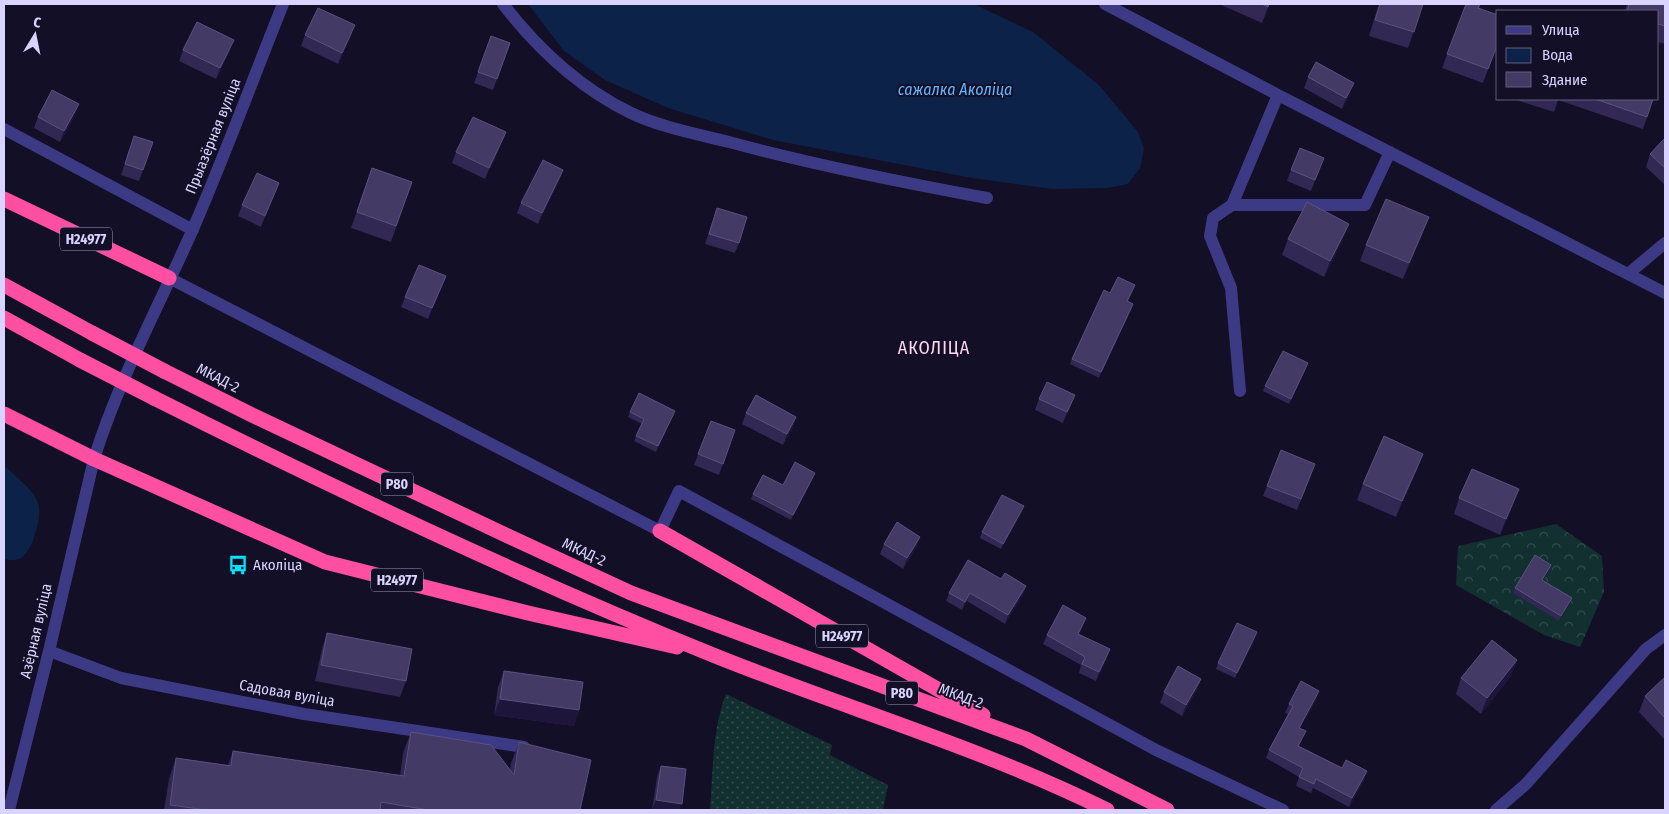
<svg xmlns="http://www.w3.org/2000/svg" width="1669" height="814" font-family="'Fira Sans Condensed',sans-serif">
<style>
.forest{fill:url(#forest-crowns)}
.garden{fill:url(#garden-dots)}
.water{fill:#0c2248}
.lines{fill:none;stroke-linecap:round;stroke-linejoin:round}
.minor{stroke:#3d3a85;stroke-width:12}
.highway{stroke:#ff4fa3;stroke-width:15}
.highway-bridge{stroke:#ff4fa3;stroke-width:15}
.wall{fill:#312854}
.shaded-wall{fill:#1d163a}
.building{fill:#433a66;stroke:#5a527e}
.labels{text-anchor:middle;stroke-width:4;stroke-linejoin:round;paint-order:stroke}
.shield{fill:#130f26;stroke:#9e99be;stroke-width:1}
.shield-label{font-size:14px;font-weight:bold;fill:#d9d4ff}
.street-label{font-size:15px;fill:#d9d4ff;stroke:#130f26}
.poi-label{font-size:15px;fill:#d9d4ff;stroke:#130f26;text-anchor:start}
.water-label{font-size:16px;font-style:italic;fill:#62b6ff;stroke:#130f26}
.quarter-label{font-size:18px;letter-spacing:1px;fill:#ffd6f0;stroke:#130f26}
</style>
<defs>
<pattern id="forest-crowns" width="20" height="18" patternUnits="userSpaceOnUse" patternTransform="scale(1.25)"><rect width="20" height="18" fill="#12302f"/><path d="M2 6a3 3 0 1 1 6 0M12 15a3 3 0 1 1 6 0" fill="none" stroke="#344d4e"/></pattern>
<pattern id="garden-dots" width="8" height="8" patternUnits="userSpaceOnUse" patternTransform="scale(1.25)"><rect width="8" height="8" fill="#12302f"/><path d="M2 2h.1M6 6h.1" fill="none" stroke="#344d4e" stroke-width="1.8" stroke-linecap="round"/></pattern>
</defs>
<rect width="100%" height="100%" fill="#130f26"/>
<path class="forest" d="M1556,524l46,32 2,36 -24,55 -36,-12 -88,-50 2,-39z"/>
<path class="garden" d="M726,694l106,51 -2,10 58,30 -5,25h-173c3,-37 2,-81 16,-116z"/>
<path class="water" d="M528,4h446l59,28 66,53 39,47 6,16 -4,20 -12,16 -21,4 -55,1 -80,-11 -199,-38 -105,-32 -63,-28 -41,-29z
M4,467l3,1c11,11 29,23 32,39 2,13 -7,47 -20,52 -5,2 -10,1 -15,0z"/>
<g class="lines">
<path class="minor" d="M503,4c34,44 77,84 128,109 29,14 66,21 98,29 85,23 171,40 258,56
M1105,4l173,91 387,198
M4,129l189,101
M1232,205l46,-110
M1628,274l37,-31
M169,278l491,253 19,-40 477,259 127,60
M1240,391l-9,-103 -21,-52 3,-18 19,-13h133l25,-53
M49,651l72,27 183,36 220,33
M9,810l40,-159 45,-192c25,-80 65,-153 99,-230 32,-74 60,-150 90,-225
M1496,810l30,-26 120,-135 19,-14"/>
<path class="highway" d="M4,199l165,79
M4,285l88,48
M4,318l76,42
M164,371l88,44 258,122 121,56 395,146 141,71
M154,398c183,92 369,180 559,257 131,53 267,92 394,155
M4,414l90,45 231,103 203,51 149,34
M660,531l323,184"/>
<path class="highway-bridge" d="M92,333l72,38
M80,360l74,38"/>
</g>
<path class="wall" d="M1219,4h51l-8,19z
M1379,4h44l-15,44 -39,-12z
M1466,4h15l-2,4 19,35 -15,40 -41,-15z
M1627,4h38v40l-7,-2v-31h-33z
M305,35l46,1 -13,28 -37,-18z
M491,36l19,7 -17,47 -19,-7z
M183,50h47l-14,29 -37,-18z
M1308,77l42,17 -8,15 -38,-21z
M1520,99h133l-10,30 -85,-29 -4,12 -35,-11z
M75,115l-15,27 -26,-14 4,-11z
M506,132l-4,11 -17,36 -33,-16 4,-11z
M1665,138v45l-1,1 -18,-17 4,-13z
M130,147l13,23 -4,11 -18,-6z
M1324,158l-13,33 -24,-10 4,-11z
M372,168l40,14 -21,60 -40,-14z
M563,170l-4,11 -21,43 -21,-11 4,-10z
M279,183l-18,44 -23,-11 4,-11z
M717,208l22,35 -4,10 -30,-9z
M1423,233l-20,46 -43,-18 6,-16z
M1288,239l55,1 -19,37 -42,-22z
M446,276l-18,43 -27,-12 4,-10z
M1133,290l-5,11 5,3 -2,6 -32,68 -29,-14 2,-5 38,-66z
M1308,363l-19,41 -26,-13 2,-5z
M1075,395l-12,28 -28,-13 4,-11z
M630,412l43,4 -17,36 -22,-11 8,-17 -14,-7z
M746,413l50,4 -3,10 -10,18 -41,-21z
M711,421l24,9 -16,45 -25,-10z
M1423,454l-6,16 -21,47 -39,-17 6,-16z
M1315,464l-18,46 -34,-14 4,-10z
M813,478l-22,42 -40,-21 2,-5 30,-9z
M1459,498l54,7 -13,30 -46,-21z
M1022,512l-21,37 -21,-11 2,-6z
M920,537l-4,11 -13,21 -23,-15 4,-10z
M1549,571l-6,10 27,22 -11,18 -46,-28 2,-5z
M1001,579l25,7 -3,8 -18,30 -38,-23 -5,9 -16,-9 3,-8z
M1083,627l-4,7 28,24 -11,23 -17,-8 2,-8 -38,-21 4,-9z
M327,633l79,48 -6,16 -85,-16 7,-32z
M1255,638l-20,40 -19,-9 2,-6z
M1517,660l-6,16 -30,38 -25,-20 5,-16z
M504,671l75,39 -5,16 -80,-11 4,-28z
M1665,677v63l-26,-28 6,-16z
M1201,679l-4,11 -15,26 -22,-13 4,-11z
M1316,700l-16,28 2,12 -3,6 43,22 25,3 -3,9 -15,27 -36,-19 -2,5 -15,-7 3,-9 -33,-19 3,-8 19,-36 -3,-1 4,-9z
M411,732l99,38 1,-7 8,-21 61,68h-416l5,-31 7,-21 52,7 5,-14 167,25 3,-23z
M661,766l18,44h-27l5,-33z"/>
<path class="shaded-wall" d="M1269,4h1l-8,19z
M355,25l-4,11 -13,28 4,-11z
M234,40l-4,10 -14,29 4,-11z
M1354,83l-4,11 -8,15 4,-11z
M79,104l-4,11 -15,27 4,-11z
M506,132l-4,11 -17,36 4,-11z
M563,170l-4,11 -21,43 4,-11z
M279,183l-4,11 -14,33 4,-11z
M1429,217l-6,16 -20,46 6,-16z
M1349,224l-6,16 -19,37 6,-16z
M446,276l-4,11 -14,32 4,-11z
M1133,304l-2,6 -32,68 2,-6z
M1308,363l-2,6 -17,35 2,-5z
M1075,395l-4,11 -8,17 4,-11z
M675,411l-2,5 -17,36 2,-6z
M796,417l-3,10 -10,18 4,-11z
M1423,454l-6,16 -21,47 6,-16z
M815,473l-2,5 -22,42 2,-5z
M1519,489l-6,16 -13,30 6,-16z
M1024,506l-2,6 -21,37 2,-5z
M920,537l-4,11 -13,21 4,-11z
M1551,565l-2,6 -9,14 2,-5z
M1026,586l-3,8 -18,30 3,-9z
M970,593l-3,8 -5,9 3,-8z
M1572,598l-2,5 -11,18 2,-5z
M1086,618l-3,9 -9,16 4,-9z
M1257,632l-2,6 -20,40 2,-5z
M1110,649l-3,9 -11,23 3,-9z
M1517,660l-6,16 -30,38 6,-16z
M1201,679l-4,11 -15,26 4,-11z
M1319,691l-3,9 -20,36 3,-8z
M500,699l79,11 -5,16 -80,-11z
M1306,731l-4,9 -7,14 3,-8z
M1367,771l-3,9 -15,27 3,-9z
M656,800l26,4 -3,6h-27z"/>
<path class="building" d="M1262,4h7l-1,3z
M1380,4h43l-9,28 -39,-12z
M1466,4h14l-2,4 20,7v28l-10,26 -41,-15z
M1629,4h36v22l-7,-2v-13h-31z
M318,8l37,17 -13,28 -37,-18z
M197,22l37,18 -14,28 -37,-18z
M491,36l19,7 -13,36 -19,-7z
M1316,62l38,21 -8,15 -38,-21z
M52,90l27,14 -15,27 -26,-14z
M1595,99h58l-6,18z
M473,117l33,15 -17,36 -33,-16z
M134,136l19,6 -10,28 -18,-6z
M1665,138v30l-15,-14z
M1300,148l24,10 -9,22 -24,-10z
M543,160l20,10 -21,43 -21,-10z
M372,168l40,14 -16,44 -39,-14z
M257,173l22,10 -14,33 -23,-11z
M1386,199l43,18 -20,46 -43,-18z
M1307,202l42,22 -19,37 -42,-22z
M717,208l30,9 -8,26 -30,-9z
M419,265l27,11 -14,32 -27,-11z
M1118,277l17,8 -8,16 6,3 -32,68 -29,-13 32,-69 6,3z
M1283,351l25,12 -17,36 -26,-13z
M1047,382l28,13 -8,17 -28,-13z
M639,393l36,18 -17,35 -22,-10 8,-17 -14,-7z
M756,395l40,22 -9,17 -41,-21z
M711,421l24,9 -12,34 -25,-10z
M1384,436l39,18 -21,47 -39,-17z
M1281,450l34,14 -14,35 -34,-13z
M795,462l20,11 -22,42 -40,-21 10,-19 20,10z
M1472,469l47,20 -13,30 -47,-21z
M1002,495l22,11 -21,38 -21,-12z
M897,522l23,15 -13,21 -23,-14z
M1535,555l16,10 -9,15 30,18 -11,18 -46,-28z
M968,560l33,19 4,-6 21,13 -18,29 -38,-22 -5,9 -16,-9z
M1063,605l23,13 -8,16 32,15 -11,23 -17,-8 3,-7 -38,-22z
M1237,623l20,9 -20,41 -19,-10z
M327,633l85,16 -6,32 -85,-16z
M1492,640l25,20 -30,38 -26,-20z
M1178,666l23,13 -15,26 -22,-13z
M504,671l79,11 -4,28 -79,-11z
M1665,677v41l-20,-22z
M1301,681l18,10 -20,37 7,3 -8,15 44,22 4,-8 21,11 -15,27 -36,-19 -2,5 -15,-7 4,-9 -34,-18 24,-44 -4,-2z
M411,732l80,13 23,30 5,-33 72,18 -11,50h-152l-47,-8 -1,8h-174l-36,-5 6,-47 55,8 2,-15 171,25z
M661,766l25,3 -4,35 -26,-4z"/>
<defs>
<symbol id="bus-bare" viewBox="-9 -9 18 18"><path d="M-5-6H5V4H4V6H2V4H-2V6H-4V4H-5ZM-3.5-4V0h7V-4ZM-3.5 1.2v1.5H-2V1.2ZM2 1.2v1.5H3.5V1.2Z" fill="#00e5ff" stroke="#130f26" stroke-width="2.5" paint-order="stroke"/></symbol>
</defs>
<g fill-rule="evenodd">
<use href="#bus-bare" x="224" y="551" width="28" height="28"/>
</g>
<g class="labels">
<g class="shield">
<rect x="60" y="227.5" width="52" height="23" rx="4"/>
<rect x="381" y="472.5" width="32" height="23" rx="4"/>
<rect x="371" y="568.5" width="52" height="23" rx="4"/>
<rect x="816" y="624.5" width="52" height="23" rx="4"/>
<rect x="886" y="681.5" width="32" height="23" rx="4"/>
</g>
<g class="shield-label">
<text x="86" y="244">Н24977</text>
<text x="397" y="489">Р80</text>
<text x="397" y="585">Н24977</text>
<text x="842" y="641">Н24977</text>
<text x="902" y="698">Р80</text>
</g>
<g class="street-label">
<text transform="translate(213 136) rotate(-68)" y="5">Прыазёрная вуліца</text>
<text transform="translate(218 378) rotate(27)" y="5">МКАД-2</text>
<text transform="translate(584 552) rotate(25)" y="5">МКАД-2</text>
<text transform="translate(36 631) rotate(-77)" y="5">Азёрная вуліца</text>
<text transform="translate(287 693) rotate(10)" y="5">Садовая вуліца</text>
<text transform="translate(961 696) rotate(20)" y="5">МКАД-2</text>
</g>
<g class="poi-label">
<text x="253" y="570">Аколіца</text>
</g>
<g class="water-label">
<text x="955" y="95">сажалка Аколіца</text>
</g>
<g class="quarter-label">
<text x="934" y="354">АКОЛІЦА</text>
</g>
</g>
<rect width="1669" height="814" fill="none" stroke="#d9d4ff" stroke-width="10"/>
<rect x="1496" y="10" width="162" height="90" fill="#130f26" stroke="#625e7d"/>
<rect x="1506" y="26" width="25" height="8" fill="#3d3a85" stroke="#625e7d"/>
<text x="1542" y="35" font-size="15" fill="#d9d4ff">Улица</text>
<rect x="1506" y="48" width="25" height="15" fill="#0c2248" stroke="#625e7d"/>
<text x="1542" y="60" font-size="15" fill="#d9d4ff">Вода</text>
<rect x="1506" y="72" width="25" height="15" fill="#433a66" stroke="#625e7d"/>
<text x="1542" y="85" font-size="15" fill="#d9d4ff">Здание</text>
<g transform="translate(35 35) rotate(10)" stroke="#130f26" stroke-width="4" paint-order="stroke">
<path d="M0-4L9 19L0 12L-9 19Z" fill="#d9d4ff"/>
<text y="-8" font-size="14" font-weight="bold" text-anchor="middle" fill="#d9d4ff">С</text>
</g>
</svg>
